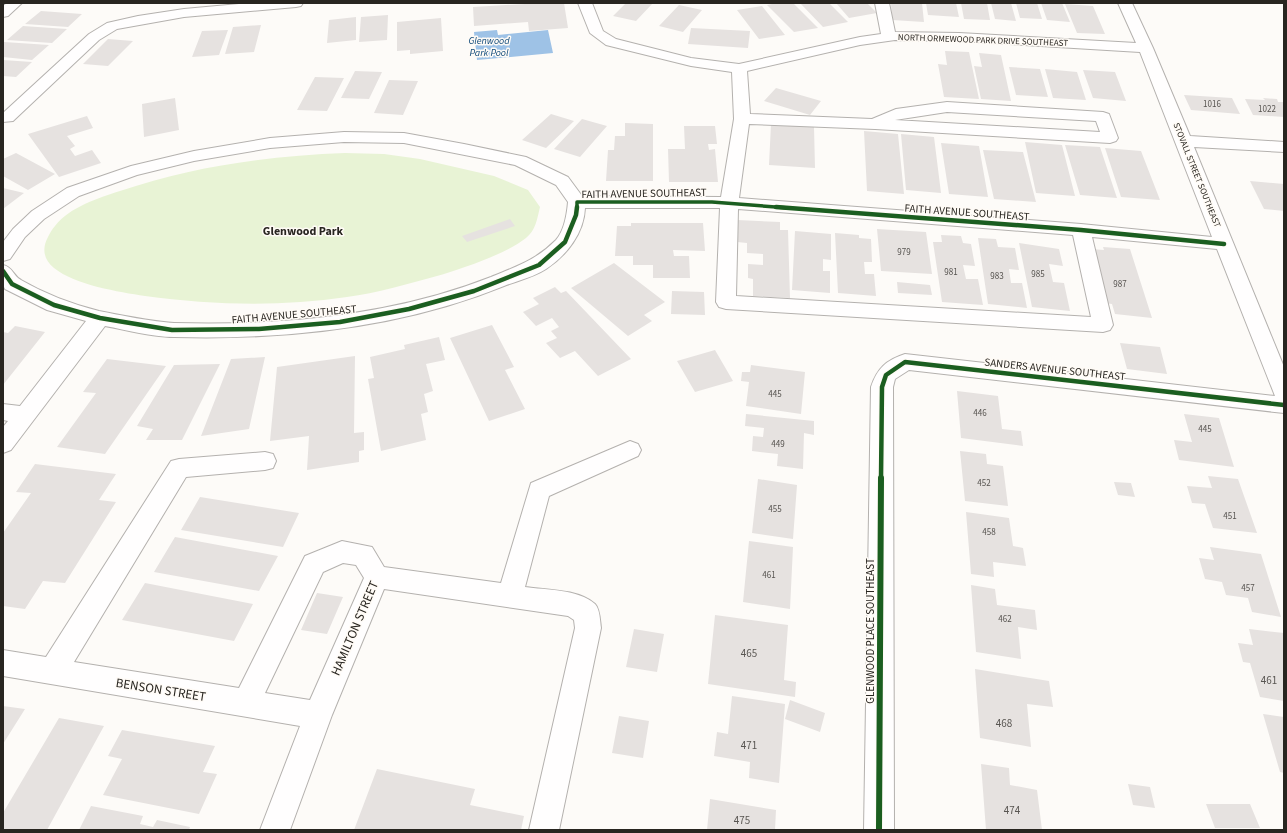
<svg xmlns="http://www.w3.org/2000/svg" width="1287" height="833" font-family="'Source Sans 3',sans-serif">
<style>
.green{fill:#e8f3d5}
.water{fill:#9ec2e6}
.building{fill:#e6e2e0}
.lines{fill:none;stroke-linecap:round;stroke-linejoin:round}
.minor-casing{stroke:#b4b1ae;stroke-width:2}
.minor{fill:#fffefe;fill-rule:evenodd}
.cycleway-far2-casing{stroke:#fffbf6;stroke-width:5.5}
.cycleway-far1-casing{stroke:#fffbf6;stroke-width:7}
.cycleway-casing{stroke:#fffbf6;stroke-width:8}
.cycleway-far2{stroke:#1b5e20;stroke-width:3.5}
.cycleway-far1{stroke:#1b5e20;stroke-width:4.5}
.cycleway{stroke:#1b5e20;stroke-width:6}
.labels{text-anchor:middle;stroke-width:3;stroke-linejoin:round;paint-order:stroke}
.far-street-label{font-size:9px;fill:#282520;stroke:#fffbf6}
.number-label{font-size:9px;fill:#585551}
.far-water-label{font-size:10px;font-style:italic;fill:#104a7a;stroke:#fffbf6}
.street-label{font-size:11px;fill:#282520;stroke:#fffbf6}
.near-number-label{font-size:11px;fill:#585551}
.neighbourhood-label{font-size:12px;font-weight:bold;fill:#282520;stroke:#fffbf6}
.near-street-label{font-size:13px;fill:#282520;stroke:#fffbf6}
</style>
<rect width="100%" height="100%" fill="#fdfbf8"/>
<path class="green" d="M345,153l39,1 36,5 74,17 34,14 12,17c-3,12 -4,23 -14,31 -20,16 -65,31 -89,38 -29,8 -60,17 -90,21 -67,10 -135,8 -202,-1 -26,-4 -70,-11 -91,-28 -11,-9 -12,-20 -6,-31 2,-4 4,-8 7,-11 15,-19 43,-28 65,-35 73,-25 148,-35 225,-38z"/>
<path class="water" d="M497,30l1,5 50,-5 5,23 -76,7 -3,-28z"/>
<path class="building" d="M542,3h22l4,25 -39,3 -1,-9 -54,4 -1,-19z
M626,3h27l-17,18 -23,-5z
M777,3h16l25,25 -24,4 -27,-27z
M800,3h29l19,19 -25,5z
M836,3h31l10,10 -28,5z
M891,3h31l2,19 -32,-2z
M926,3h30l3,14 -31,-2z
M961,3h26l3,17 -26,-1z
M991,3h20l5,18 -21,-2z
M1016,3h21l5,16 -22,-1z
M1041,3h21l8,19 -23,-2z
M1065,4l28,2 12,28 -28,-1z
M679,5l23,5 -19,22 -24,-6z
M762,6l23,29 -26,4 -22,-29z
M41,11l41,3 -14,13 -43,-3z
M388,15l-1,25 -28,2 2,-25z
M356,17v23l-29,3 2,-23z
M441,18l2,33 -33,3v-4l-13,1v-29z
M261,25l-7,27 -29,2 8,-27z
M23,26l44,3 -15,14 -45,-3z
M691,28l59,3 -2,17 -60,-4z
M228,30l-9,25 -27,2 10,-26z
M108,39l25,2 -25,25 -25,-2z
M3,42h1l45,3 -17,15 -29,-3z
M945,51l24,1 10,47 -35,-2 -6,-33 9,1z
M979,53l22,2 10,46 -30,-2 -7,-33 8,1z
M3,60l29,2 -16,15 -13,-1z
M1009,67l31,2 8,28 -32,-2z
M1045,69l32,3 9,28 -33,-2z
M1083,70l32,2 11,29 -33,-3z
M355,71l27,1 -13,27 -28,-1z
M315,77l29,1 -17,33 -30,-1z
M389,80l29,1 -15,34 -29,-2z
M776,88l45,13 -11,14 -46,-14z
M1184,95l48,3 8,16 -49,-4z
M175,98l4,32 -35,7 -2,-33z
M1263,98l14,1 1,3h6v15l-31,-2 -8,-16 20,1z
M551,114l23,7 -28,27 -24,-8z
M87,116l6,12 -26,8 8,10 -5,3 5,7 17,-6 9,13 -42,14 -31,-43z
M582,119l25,7 -27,31 -26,-8z
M625,123l28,1v57h-47l2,-31h6l1,-14h10z
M771,124l43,3 1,41 -46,-3z
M684,126h31l2,18h-9l1,6 6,-1 3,33h-49l-1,-33h17z
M864,131l34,3 6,60 -37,-3z
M901,134l33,3 7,56 -35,-3z
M1025,142l37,3 13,51 -39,-3z
M941,143l38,3 9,51 -39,-3z
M1065,145l35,2 17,51 -37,-3z
M1105,148l36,3 19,49 -39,-3z
M983,150l40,2 13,50 -42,-3z
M16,153l39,21 -27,16 -25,-14v-17z
M1250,181l34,3v27l-20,-2z
M3,188l21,5 -21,16z
M510,219l5,7 -48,16 -5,-6z
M737,220l43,2v8h8l2,68 -37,-2v-17l-5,-1v-14l15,1v-11l-16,-1v-10l-10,-1z
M631,223h72l2,28 -32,-1 1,6h15l1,22h-37v-13h-20v-9h-18l2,-30h14z
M877,229l49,3 6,42 -51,-3z
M795,231l36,3v26l-8,-1v12h7v22l-38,-3z
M835,233l24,2v3l12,1 1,23h-8l1,12h9l2,22 -38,-3z
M941,235l20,1 2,7 8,1 4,22 -12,-1 3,14h12l5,26 -41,-3 -9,-60h9z
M978,238l18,1 2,8 17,1 4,22 -10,-1 2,14h11l5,25 -39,-4z
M1019,243l40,6 4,17 -14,-2 4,18 11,1 6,28 -38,-4z
M1103,247l27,2 22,69 -37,-4 -3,-10 -8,-1 -13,-54 13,1z
M614,263l51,39 -21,13 8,6 -24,15 -57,-48z
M897,282l33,3 2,10 -34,-2z
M555,287l6,6 5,-2 65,68 -33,17 -23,-25 -15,7 -14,-15 11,-5 -6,-7 8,-4 -7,-9 -16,8 -13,-14 16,-8 -6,-6z
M672,291l32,1 1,23 -34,-1z
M492,325l22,42 -9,3 20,39 -36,12 -39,-83z
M15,326l30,6 -42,53v-53l5,1z
M439,337l6,23 -19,4 7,27 -9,3 4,18 -7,2 5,26 -45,11 -13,-72 6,-1 -4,-21 35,-8 -1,-4z
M1120,343l40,4 7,27 -40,-5z
M715,350l18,31 -38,11 -18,-31z
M355,356l-1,77 10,-1v18l-5,1v11l-52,8 2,-34 -39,5 7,-74z
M265,357l-16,72 -48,7 30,-77z
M107,359l59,7 -61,88 -48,-7 39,-54 -13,-1z
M220,364l-38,76h-36l7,-11 -16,-3 37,-61z
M751,365l54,7 -4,42 -55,-8 3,-24 -8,-1 1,-9h8z
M957,391l41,5 4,33 19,2 2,15 -62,-8z
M746,414l68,7v14l-10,-2 -1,36 -26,-3 1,-12 -26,-3 1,-15 10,1 1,-9 -19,-2z
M1184,414l35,4 15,49 -55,-7 -5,-20 18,2z
M960,451l26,3 1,10 16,2 5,40 -43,-5z
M35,464l81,10 -17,26 17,2 -51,81 -22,-2 -18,28 -22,-3v-73l28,-40 -15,-1z
M1208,476l30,3 19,54 -44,-5 -8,-24 -13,-1 -5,-17 25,2z
M758,479l39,6 -4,54 -41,-6z
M1114,482l17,1 4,14 -17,-2z
M200,497l99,16 -16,34 -102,-17z
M966,512l43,6 4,28 10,2 3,18 -33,-4 1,15 -23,-3z
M175,537l103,19 -19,35 -105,-19z
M749,541l44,6 -3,62 -47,-7z
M1210,547l51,7 20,63 -29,-5 -4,-14 -22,-3 -4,-13 -17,-3 -6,-21 15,2z
M145,583l108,21 -19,37 -112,-21z
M971,585l24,4 2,16 38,5 2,20 -19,-3 3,32 -45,-7z
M317,593l26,4 -16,37 -26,-4z
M715,615l73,10 -4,55 12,2 -1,15 -87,-13z
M634,629l30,5 -7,38 -31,-5z
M1249,629l35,4v68l-24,-4 -10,-34 -7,-1 -5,-19 15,2z
M975,669l74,12 4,26 -26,-3 4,43 -51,-9z
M732,696l53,8 -6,79 -30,-5 1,-16 -36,-6 3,-24 11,2z
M790,700l35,13 -5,19 -35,-13z
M3,706l22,3 -22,35z
M1263,714l21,3v56l-4,-1z
M619,716l30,5 -6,37 -31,-5z
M59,718l45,8 -57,104h-44v-17z
M122,730l93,16 -12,26 14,2 -18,40 -96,-19 19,-36 -14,-3z
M981,764l28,4 1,17 27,5 5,40h-56z
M377,769l98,20 -5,16 54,11 -3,14h-167z
M1128,784l22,3 5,21 -22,-3z
M710,799l66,11 -1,20h-68z
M1206,804h44l10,24h-45z
M91,806l52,10 -3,8 13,3 4,-7 33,7 -1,3h-110z"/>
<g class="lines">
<defs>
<path id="minor" d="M7,3h15l-14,13 -5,1v-11z
M250,3h53l-2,3 -5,1 -112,10 -67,12 -18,11 -86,81 -10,1v-9l86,-79 18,-11 31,-7 46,-7z
M578,3h14l11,28 13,8 75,19 48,6 121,-27 21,-3 -6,-31h14l6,29 64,1 177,10 -18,-40h14l21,45 37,88 94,6v10l-90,-5 90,220v46l-375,-43 -14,9 -2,8 1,443h-30l7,-443c6,-18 15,-27 34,-33l370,42 -58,-147 -125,-12 21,88 -3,5 -7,2 -377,-23 -7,-2 -3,-5 4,-94h-135c-1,25 -18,47 -39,61 -12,8 -29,12 -42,17 -103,42 -220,54 -330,51 -23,0 -47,-7 -69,-11l-94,124 -8,3v-26l5,-6 -5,-1v-16l17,2 66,-85 -39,-11 -42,-21 -2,-4v-20c10,2 10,11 18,15 24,14 51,24 78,31 20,4 55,11 75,12 106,3 218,-7 317,-46 26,-11 44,-16 65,-37 8,-9 11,-26 12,-38l-12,-17 -41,-20 -111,-22 -60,-1 -74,6 -76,13 -57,14 -58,21 -35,23 -19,18 -15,22 -7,2v-19l10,-13 19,-18 35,-23 64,-22 63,-15 76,-13 74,-6 60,1 60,11 62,13 42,20 14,19 139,1 13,-78 -2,-47 -41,-6 -85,-21 -16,-12zM895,40l64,1 181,11 72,185 -131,-13 -342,-26 10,-74 126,5 235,14 6,-2 2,-3 -9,-24 -6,-2 -156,-10 -51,7 -24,10 -122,-5 -3,-43 113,-26zM947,112l149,9 4,11 -205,-12zM738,209l335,26 18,82 -355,-21z
M630,441l8,3 3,6 -3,6 -89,40 -24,91c21,3 53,2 70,17 5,5 5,17 6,24l-42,202h-30l46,-202 -1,-8 -6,-4 -184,-27 -52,126 -42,115h-30l40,-104 -297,-50v-26l43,7 125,-196 8,-2 86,-7 8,2 3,7 -3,7 -8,2 -79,7 -112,185 165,26 66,-132 37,-15 30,6 12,20 117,16 30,-100zM343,563l13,2 8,13 -54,122 -45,-7 58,-121z"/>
</defs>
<use href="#minor" class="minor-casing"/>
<use href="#minor" class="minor"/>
<defs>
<path id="cycleway-far2" d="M577,208v-6h135l77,6"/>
<path id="cycleway-far1" d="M776,207l305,23 143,14
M3,271l9,13 42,21 46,13 72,12 87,-1 81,-7 69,-13 65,-18 65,-26 26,-23 11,-27 1,-8
M881,479l1,-92 4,-12 19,-13 379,43"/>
<path id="cycleway" d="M879,830l2,-352"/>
</defs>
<use href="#cycleway-far2" class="cycleway-far2-casing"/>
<use href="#cycleway-far1" class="cycleway-far1-casing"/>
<use href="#cycleway" class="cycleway-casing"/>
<use href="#cycleway-far2" class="cycleway-far2"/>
<use href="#cycleway-far1" class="cycleway-far1"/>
<use href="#cycleway" class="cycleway"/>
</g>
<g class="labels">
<g class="far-street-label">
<text transform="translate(983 40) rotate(2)" y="3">NORTH ORMEWOOD PARK DRIVE SOUTHEAST</text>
<text transform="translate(1197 175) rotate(68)" y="3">STOVALL STREET SOUTHEAST</text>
</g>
<g class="number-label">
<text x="1212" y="107">1016</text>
<text x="1267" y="112">1022</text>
<text x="904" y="255">979</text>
<text x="951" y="275">981</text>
<text x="1038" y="277">985</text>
<text x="997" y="279">983</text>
<text x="1120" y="287">987</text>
<text x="775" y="397">445</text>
<text x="980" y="416">446</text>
<text x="1205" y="432">445</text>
<text x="778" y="447">449</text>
<text x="984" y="486">452</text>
<text x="775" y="512">455</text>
<text x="1230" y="519">451</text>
<text x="989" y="535">458</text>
<text x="769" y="578">461</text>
<text x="1248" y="591">457</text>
<text x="1005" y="622">462</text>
</g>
<g class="far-water-label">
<text x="489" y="44">Glenwood<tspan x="489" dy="12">Park Pool</tspan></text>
</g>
<g class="street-label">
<text transform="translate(644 193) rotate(-1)" y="4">FAITH AVENUE SOUTHEAST</text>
<text transform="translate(967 212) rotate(4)" y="4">FAITH AVENUE SOUTHEAST</text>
<text transform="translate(294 314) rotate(-5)" y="4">FAITH AVENUE SOUTHEAST</text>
<text transform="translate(1055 369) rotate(6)" y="4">SANDERS AVENUE SOUTHEAST</text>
<text transform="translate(870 631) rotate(-90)" y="4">GLENWOOD PLACE SOUTHEAST</text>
</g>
<g class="near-number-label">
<text x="749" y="657">465</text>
<text x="1269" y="684">461</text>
<text x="1004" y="727">468</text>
<text x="749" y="749">471</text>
<text x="1012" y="814">474</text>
<text x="742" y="824">475</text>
</g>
<g class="neighbourhood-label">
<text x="303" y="235">Glenwood Park</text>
</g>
<g class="near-street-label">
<text transform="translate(354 628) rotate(-67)" y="5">HAMILTON STREET</text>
<text transform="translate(161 689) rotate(9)" y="5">BENSON STREET</text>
</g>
</g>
<rect width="1287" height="833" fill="none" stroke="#282520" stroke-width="8"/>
</svg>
